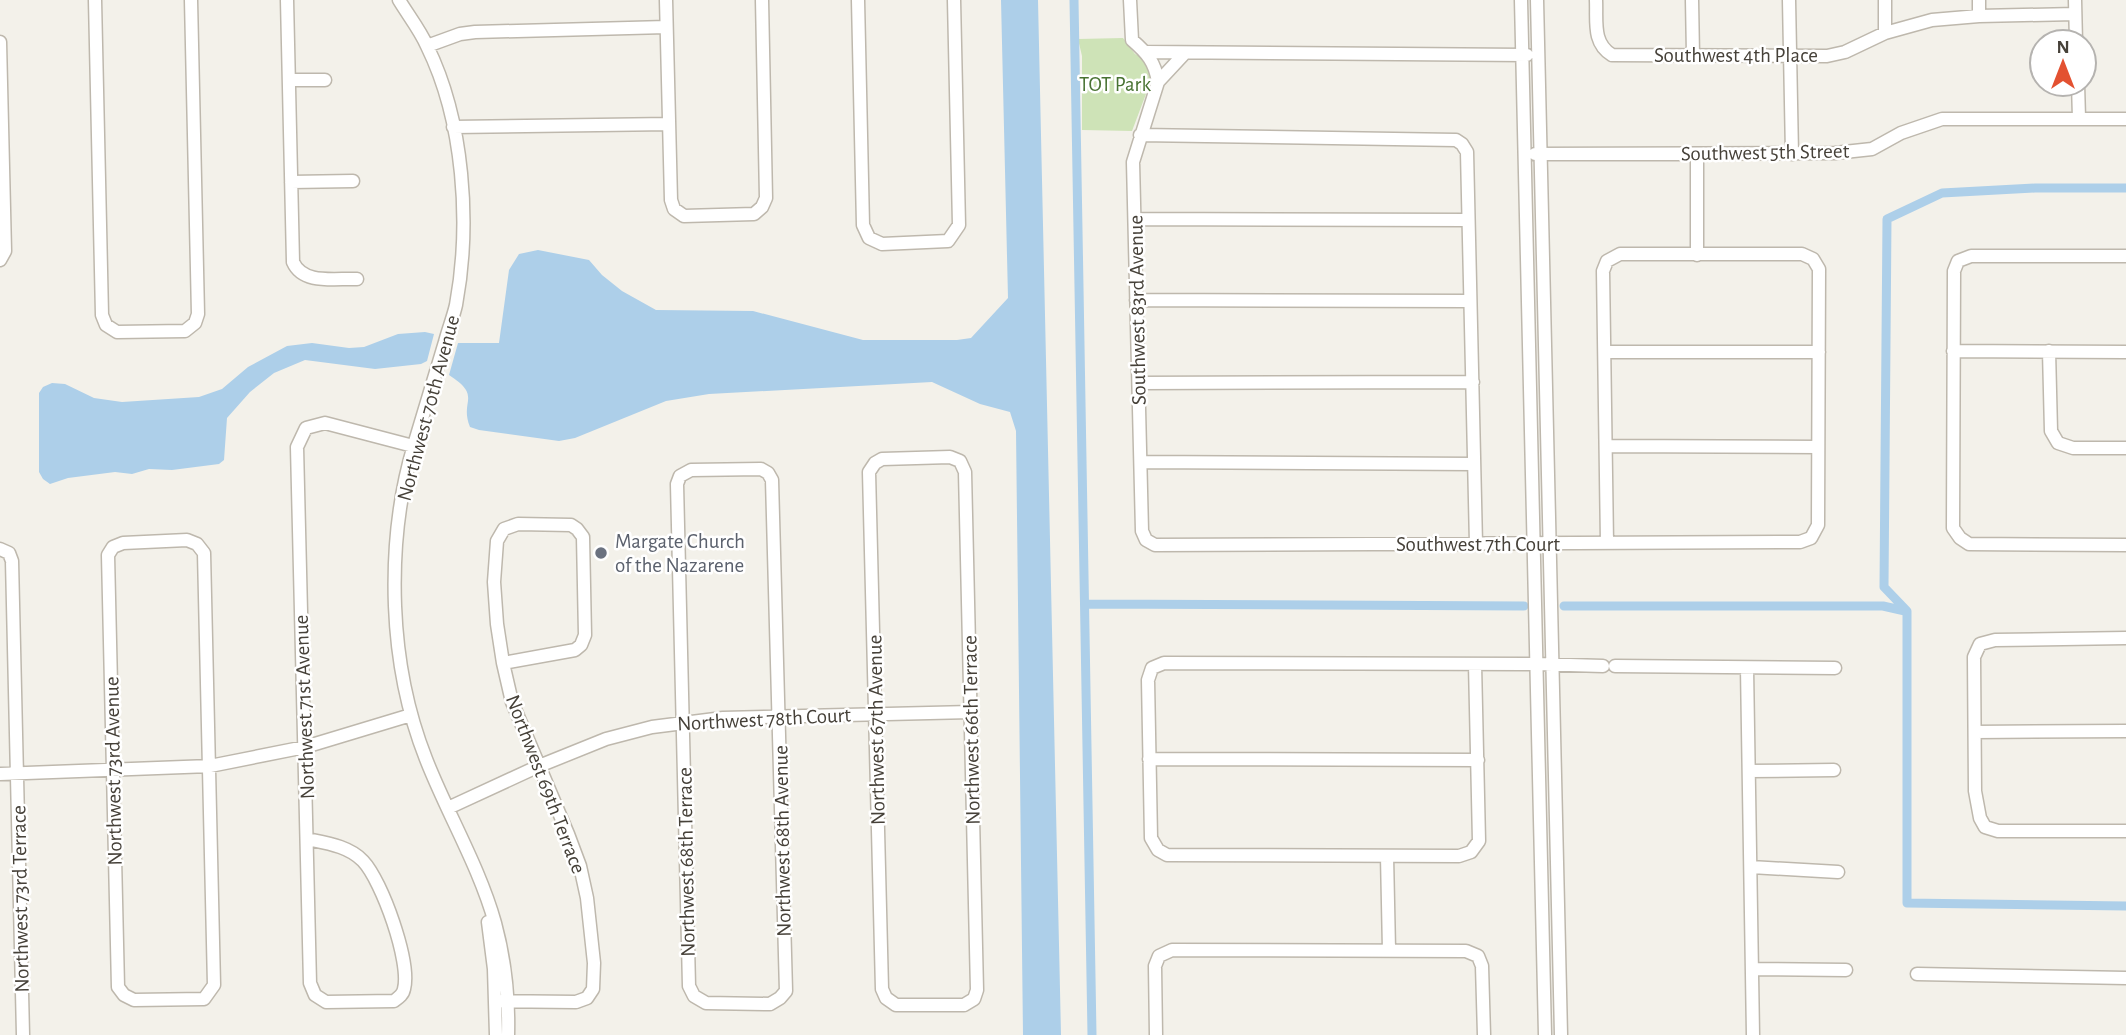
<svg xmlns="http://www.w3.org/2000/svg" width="2126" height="1035" font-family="'Alegreya Sans',sans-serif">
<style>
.green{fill:#cee3b7}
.water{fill:#adcfe9}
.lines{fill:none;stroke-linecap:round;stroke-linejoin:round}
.canal{stroke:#adcfe9;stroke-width:9}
.minor-casing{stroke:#beb8ad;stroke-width:15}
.minor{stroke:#fff;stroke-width:12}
.worship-dot{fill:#6b7280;stroke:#fff;stroke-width:2.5}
.labels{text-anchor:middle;stroke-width:5;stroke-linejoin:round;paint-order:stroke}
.street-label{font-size:21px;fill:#464139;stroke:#fff}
.park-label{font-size:21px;fill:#487232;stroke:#fff}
.worship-label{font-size:21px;fill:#5b616d;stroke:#fff;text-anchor:start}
</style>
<rect width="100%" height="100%" fill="#f3f1ea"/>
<path class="green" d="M1123,38l12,16 11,5 6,19 -20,53 -50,-1v-74l-4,-17z"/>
<path class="water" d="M1001,0h37l23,1035h-38l-7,-604 -6,-19 -30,-8 -48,-22 -223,12 -43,7 -91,37 -16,3 -80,-11 -9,-3c-11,-27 13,-30 -21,-52l9,-32h41l10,-73 10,-16 19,-4 51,10 13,15 20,16 34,19 97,1 110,29h94l14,-2 37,-40z
M425,332l9,2 -7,27 -6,3 -46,5 -70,-9 -31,13 -24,19 -23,26 -3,42 -5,4 -47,6 -23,-1 -17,5 -17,-2 -47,6 -18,6 -7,-5 -4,-7v-79l4,-6 9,-4 13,1 29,14 28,4 77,-5 23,-8 26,-22 39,-21 25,-3 37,5 15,-1 34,-13z"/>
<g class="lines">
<path class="canal" d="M1074,0l18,1035
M2126,188h-91l-93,5 -55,26 -3,368 23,24v292l219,3
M1087,604l437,2
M1564,606h319l22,5"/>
<defs>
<path id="minor" d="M95,0l7,315 4,10 11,7 68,-1 10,-8 3,-9 -7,-314
M287,0l6,262c10,23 42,16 64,17
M399,0c9,15 21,30 28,46 37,75 44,178 29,259 -3,13 -8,25 -11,37 -10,34 -21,69 -31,103 -15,50 -21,108 -19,161 2,51 12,105 31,153 21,54 53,107 69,164 10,37 14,74 13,112
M666,0l5,200 3,9 10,7 70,-2 8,-7 4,-9 -4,-198
M858,0l5,225 6,13 13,6 66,-3 11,-16 -5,-225
M1130,0l2,40c15,13 23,22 26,42
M1521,0l24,1035
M1537,0l24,1035
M1596,0c1,21 -4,43 16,55l215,1 18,-4 40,-19 47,-13 47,-4 96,-2
M1692,0l1,55
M1789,0l3,154
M1885,0v33
M1979,0v16
M2075,0l1,42
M0,42l5,209 -5,9
M427,46l33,-12 15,-2 191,-5
M1147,52l380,3
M1185,53l-27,29 -25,80 9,369 4,9 9,5 645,-3 11,-4 7,-13 1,-256 -6,-10 -11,-5h-182l-13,7 -4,10 4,272
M289,80h36
M2078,84l1,34
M453,127l216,-3
M1140,135l316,5 6,4 5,8 9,392
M1535,154l300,-1 37,-4 29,-16 41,-14h184
M291,182l62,-1
M1135,219l333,1
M1697,255v-100
M2126,256h-155l-13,5 -4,10 -1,257 7,10 9,6 157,1
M1136,300l334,1
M1953,351l173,1
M2049,351l2,80 7,12 15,5h53
M1605,352h214
M1139,383l334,-1
M1606,446l212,1
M950,457l10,4 5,11 12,518 -3,9 -10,6h-68l-10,-7 -4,-9 -13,-517 6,-9 7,-4z
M1141,462l333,2
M761,469l7,4 4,7 14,511 -6,7 -10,6 -64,-1 -12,-7 -5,-10 -12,-502 3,-8 11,-6z
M187,540l10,4 7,9 10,432 -10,14 -70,1 -10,-5 -6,-8 -10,-432 5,-8 10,-4z
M0,549l9,4 3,8 11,474
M2126,638l-131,2 -15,4 -6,13 1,134 5,27 5,9 13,4h128
M1475,664l4,177 -8,11 -12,4 -292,-1 -9,-5 -7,-12 -3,-158 4,-12 12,-5 372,1 67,2
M1615,666l220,2
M1747,668l6,367
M1975,732l151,-1
M1149,759l329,1
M1749,771l85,-1
M0,774l210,-8 95,-19 106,-32
M448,808l91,-42 67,-27 46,-12 71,-9 248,-6
M307,839c19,4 42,7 56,22 19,20 48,101 41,128 -1,6 -6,9 -10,12l-68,1 -11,-7 -5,-12 -13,-536 9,-19 19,-5 88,23
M1387,856l2,94
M1751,867l87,5
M488,922l6,47 2,66
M1752,969l94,1
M1917,974l209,4
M496,1001l80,1 11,-4 6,-9 1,-26 -7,-65 -7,-32 -12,-32 -56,-132 -9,-39 -6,-39 -3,-42 3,-41 7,-12 14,-5 53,1 6,4 6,8 2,98 -4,10 -6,5 -72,13
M1156,1035l-1,-69 4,-10 13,-6 294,1 12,5 4,10 2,69"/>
</defs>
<use href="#minor" class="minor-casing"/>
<use href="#minor" class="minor"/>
</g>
<circle class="worship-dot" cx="601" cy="553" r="7"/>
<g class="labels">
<g class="street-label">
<text x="1736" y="62">Southwest 4th Place</text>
<text transform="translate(1765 152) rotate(-1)" y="7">Southwest 5th Street</text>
<text transform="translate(1137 310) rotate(-91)" y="7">Southwest 83rd Avenue</text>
<text transform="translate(428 408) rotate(-75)" y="7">Northwest 70th Avenue</text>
<text x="1478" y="551">Southwest 7th Court</text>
<text transform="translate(304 707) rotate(-92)" y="7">Northwest 71st Avenue</text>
<text transform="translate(764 719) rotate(-3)" y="7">Northwest 78th Court</text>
<text transform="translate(876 730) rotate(-91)" y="7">Northwest 67th Avenue</text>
<text transform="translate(971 730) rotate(-91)" y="7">Northwest 66th Terrace</text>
<text transform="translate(113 771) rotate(-91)" y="7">Northwest 73rd Avenue</text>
<text transform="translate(546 784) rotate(69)" y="7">Northwest 69th Terrace</text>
<text transform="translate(782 841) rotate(-91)" y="7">Northwest 68th Avenue</text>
<text transform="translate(686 862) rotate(-91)" y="7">Northwest 68th Terrace</text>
<text transform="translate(20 899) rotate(-91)" y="7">Northwest 73rd Terrace</text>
</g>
<g class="park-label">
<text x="1115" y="91">TOT Park</text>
</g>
<g class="worship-label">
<text x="615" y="548">Margate Church<tspan x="615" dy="24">of the Nazarene</tspan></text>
</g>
</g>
<g transform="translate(2063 63)"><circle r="33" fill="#ffffff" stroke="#b5b3b0" stroke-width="2"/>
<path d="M0-5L12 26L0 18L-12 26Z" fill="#e35131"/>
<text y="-10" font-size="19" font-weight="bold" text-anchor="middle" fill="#464139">N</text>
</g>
</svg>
